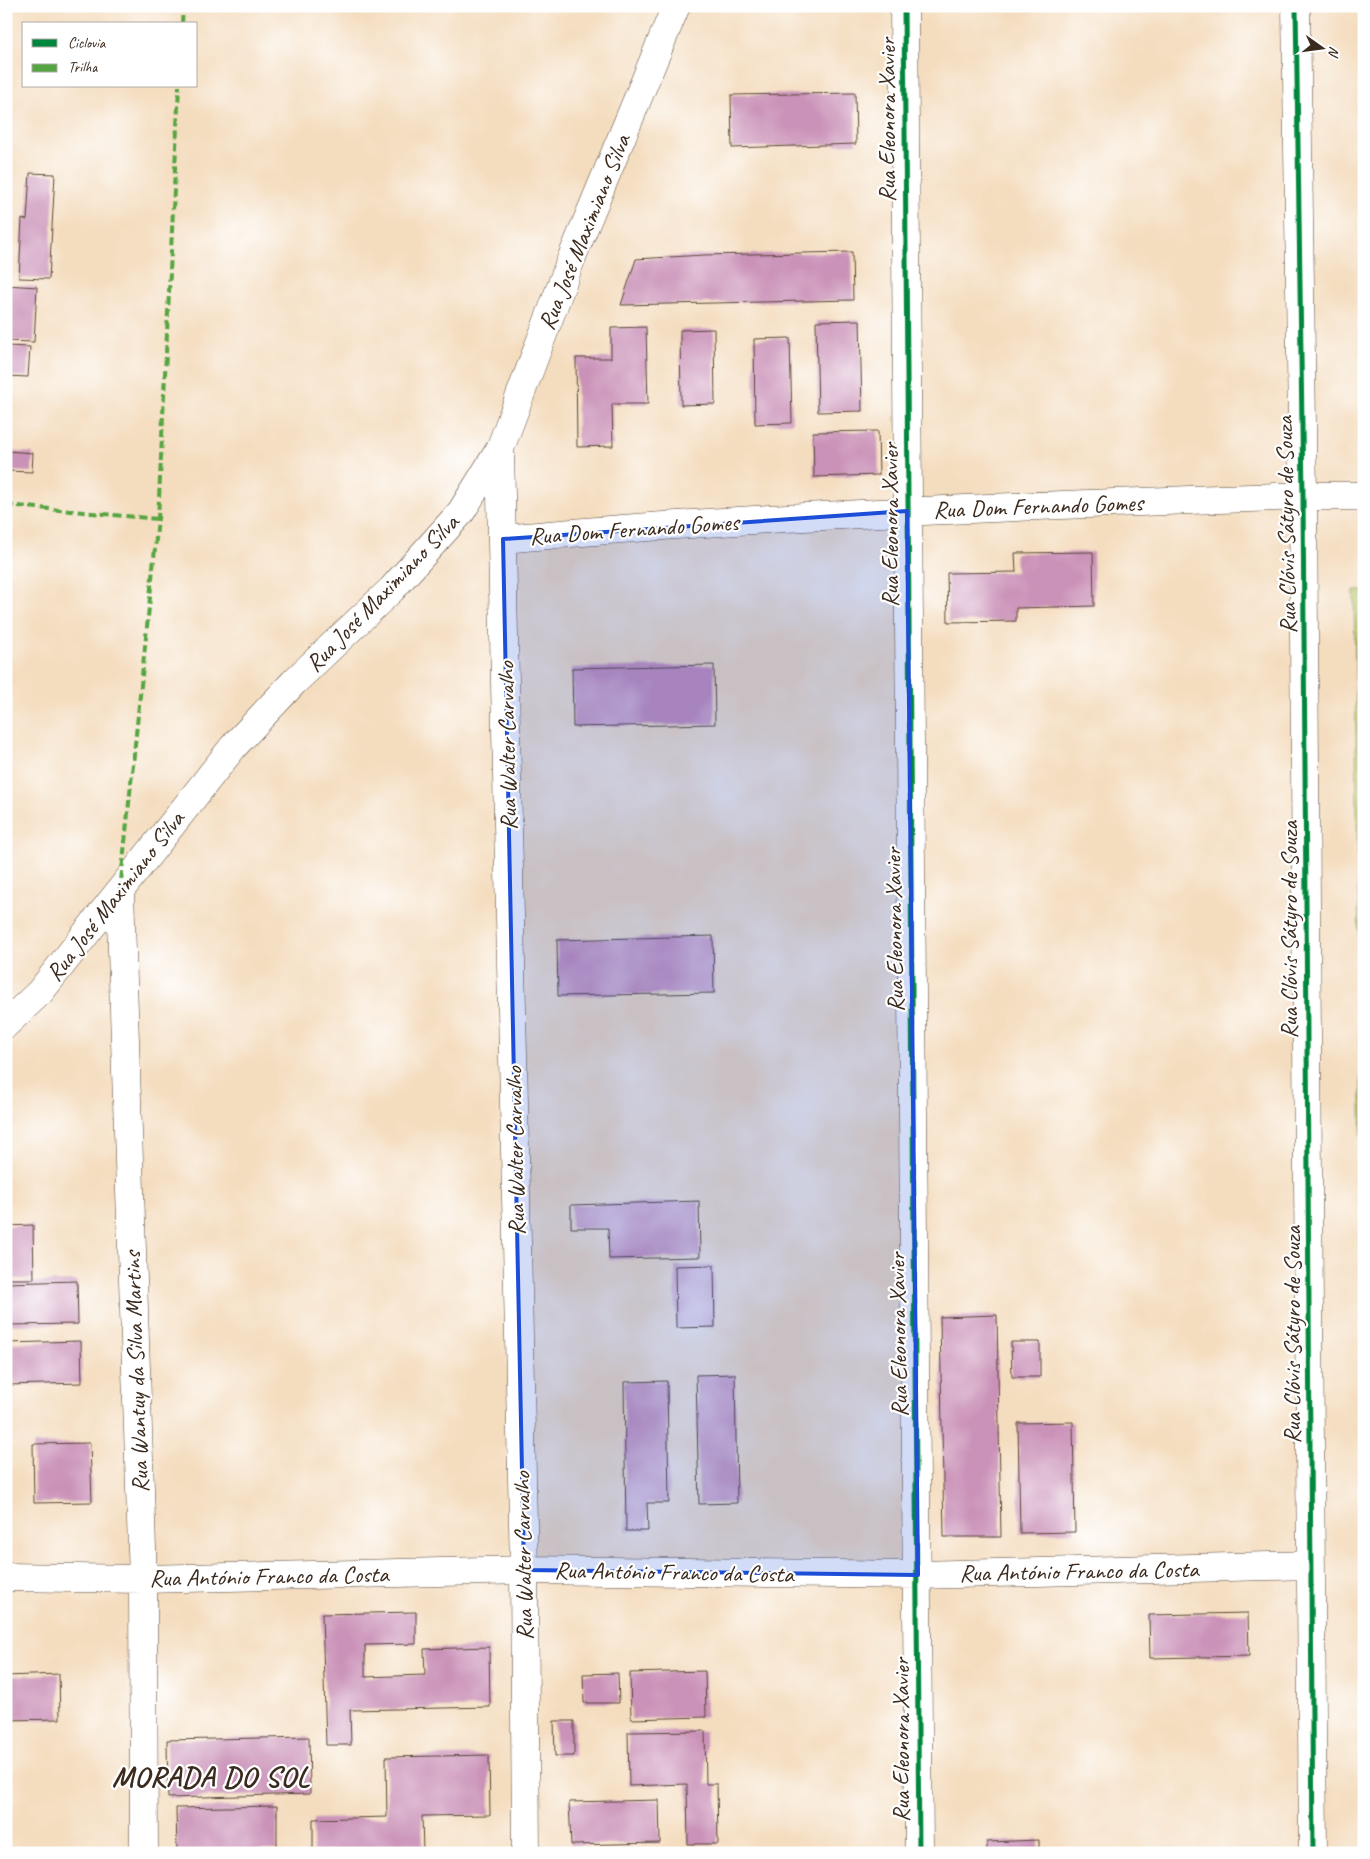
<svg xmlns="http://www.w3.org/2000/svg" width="1370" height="1859" font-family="Caveat,sans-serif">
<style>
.green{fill:#b5c568;stroke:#787843}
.building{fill:#ca92b8}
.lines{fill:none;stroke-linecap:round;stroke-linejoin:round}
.minor-casing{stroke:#574536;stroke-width:29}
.minor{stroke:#fff;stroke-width:28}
.quiet{stroke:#54a441;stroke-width:4;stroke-dasharray:8 4;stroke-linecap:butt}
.cycleway-casing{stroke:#fff;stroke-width:8}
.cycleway{stroke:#00873e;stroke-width:5}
.marked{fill:#1d4ed8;fill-opacity:0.2;stroke:#1d4ed8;stroke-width:4;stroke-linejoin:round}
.labels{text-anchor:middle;stroke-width:4.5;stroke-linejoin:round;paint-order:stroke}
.street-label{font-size:24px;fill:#3b2a1e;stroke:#fff}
.district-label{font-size:29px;font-weight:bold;letter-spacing:1px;fill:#3b2a1e;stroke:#fff}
</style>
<rect width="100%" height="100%" fill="#fff"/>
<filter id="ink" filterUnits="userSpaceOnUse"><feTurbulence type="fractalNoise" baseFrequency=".02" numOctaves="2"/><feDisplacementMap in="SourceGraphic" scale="10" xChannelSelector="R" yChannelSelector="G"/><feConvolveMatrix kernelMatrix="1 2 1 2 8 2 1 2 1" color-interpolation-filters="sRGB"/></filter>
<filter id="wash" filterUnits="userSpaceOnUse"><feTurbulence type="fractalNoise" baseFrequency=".0096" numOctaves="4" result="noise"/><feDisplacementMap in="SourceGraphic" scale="20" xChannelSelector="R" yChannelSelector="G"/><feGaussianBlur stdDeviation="1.12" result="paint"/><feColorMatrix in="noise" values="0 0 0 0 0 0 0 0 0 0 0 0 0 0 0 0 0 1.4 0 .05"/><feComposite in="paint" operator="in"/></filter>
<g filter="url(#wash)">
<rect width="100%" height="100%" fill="#f4ddbf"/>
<path class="green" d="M1354,591h10v726z"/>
<g id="blocks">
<path class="building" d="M855,93l1,51 -124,4 -1,-53z
M6,169l5,1 -2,45h-3z
M30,173l25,1 -6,105 -30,-1 3,-59 5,1z
M852,252l1,48 -232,5 15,-46 68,-4z
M6,285l31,2 -3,55 -28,-1z
M860,320l2,91 -44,1 -2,-91z
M646,327l2,77h-36l1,42 -36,1 -1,-89h35v-30z
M714,329l1,75 -34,1 -1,-75z
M790,338l2,85 -37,1 -1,-85z
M6,346l24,1 -2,30 -22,-1z
M878,431l1,44 -65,2 -1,-45z
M6,451l27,2 -1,19 -26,-1z
M1093,552l1,54 -78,2v13l-68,1 -1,-49 69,-1 -1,-19z
M714,665l1,59 -142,3 -1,-59z
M713,936l1,57 -156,3 -1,-56z
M699,1201l1,56 -91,2 -1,-31h-37v-23z
M33,1225l1,54h-28v-53z
M714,1265l1,62 -39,1 -1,-62z
M77,1281l1,43 -72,1v-42z
M997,1315l4,222h-57l-4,-220z
M81,1341l1,42 -75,2 -1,-42z
M1011,1342h29v35h-28z
M735,1374l2,129 -38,1 -3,-129z
M667,1381l2,122h-22l1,28h-22l-2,-149z
M1073,1422l2,110 -55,1 -2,-110z
M90,1443l2,59 -58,1 -1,-59z
M416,1612v32l-51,1v32l60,-2 -1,-26 65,-2 1,60 -140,3 1,35h-25l-4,-131z
M1248,1613l1,43 -99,2 -1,-43z
M705,1671l1,46 -75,2 -1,-46z
M618,1673l1,30h-35l-1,-29z
M59,1674l1,45 -54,1v-44z
M554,1721h20v35h-19z
M705,1731l1,53h11l1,60h-30l-1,-60 -58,2 -1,-54z
M309,1737l1,57 -142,4 -1,-58z
M489,1755l1,60 -68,1 1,37h-110v-34l74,-2 -1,-60z
M659,1800l1,43 -89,2 -2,-43z
M277,1806v44l-100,2 -1,-44z
M1039,1840v13h-52v-11z"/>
</g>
</g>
<g filter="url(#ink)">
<use href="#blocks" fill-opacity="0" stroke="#574536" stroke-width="1"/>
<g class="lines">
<defs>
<path id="minor" d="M904,6l15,1847
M1296,6l7,490 10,1357
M500,449l24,1121 2,283
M503,539c266,-25 533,-33 800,-43h61
M120,891l23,688 1,274
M6,1024l34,-32 193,-245 61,-65 98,-93 69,-77 39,-63 72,-192 104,-251
M6,1577l137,2 381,-9 394,5 393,-10"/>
</defs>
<use href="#minor" class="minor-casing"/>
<use href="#minor" class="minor"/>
<path class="quiet" d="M182,24l1,-18
M6,505l152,14
M120,891l38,-372 21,-433"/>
<defs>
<path id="cycleway" d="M904,6l15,1847
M1296,6l7,490 10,1357"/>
</defs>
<use href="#cycleway" class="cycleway-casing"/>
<use href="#cycleway" class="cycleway"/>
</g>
</g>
<path class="marked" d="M907,511l11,1064 -394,-5 -21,-1031z"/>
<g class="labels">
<g class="street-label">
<text transform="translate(887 120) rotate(-90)" y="8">Rua Eleonora Xavier</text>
<text transform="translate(584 232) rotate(-68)" y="8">Rua José Maximiano Silva</text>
<text transform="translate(1038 506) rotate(-2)" y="8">Rua Dom Fernando Gomes</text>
<text transform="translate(890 525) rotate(-90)" y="8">Rua Eleonora Xavier</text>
<text transform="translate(1286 525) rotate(-91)" y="8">Rua Clóvis Sátyro de Souza</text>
<text transform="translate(634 529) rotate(-4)" y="8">Rua Dom Fernando Gomes</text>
<text transform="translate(382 593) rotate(-46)" y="8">Rua José Maximiano Silva</text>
<text transform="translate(507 746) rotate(-91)" y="8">Rua Walter Carvalho</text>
<text transform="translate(115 896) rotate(-52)" y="8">Rua José Maximiano Silva</text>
<text transform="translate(894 930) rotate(-91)" y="8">Rua Eleonora Xavier</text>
<text transform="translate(1289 930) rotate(-90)" y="8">Rua Clóvis Sátyro de Souza</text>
<text transform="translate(515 1151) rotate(-91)" y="8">Rua Walter Carvalho</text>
<text transform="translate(898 1335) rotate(-91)" y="8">Rua Eleonora Xavier</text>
<text transform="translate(1292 1335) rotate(-90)" y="8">Rua Clóvis Sátyro de Souza</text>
<text transform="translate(136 1372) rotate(-92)" y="8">Rua Wantuy da Silva Martins</text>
<text transform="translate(523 1556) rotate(-91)" y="8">Rua Walter Carvalho</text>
<text transform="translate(1079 1571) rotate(-1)" y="8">Rua António Franco da Costa</text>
<text transform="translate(674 1572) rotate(1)" y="8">Rua António Franco da Costa</text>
<text transform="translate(269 1576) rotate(-1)" y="8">Rua António Franco da Costa</text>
<text transform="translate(901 1740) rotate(-90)" y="8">Rua Eleonora Xavier</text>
</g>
<g class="district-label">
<text x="211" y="1786">MORADA DO SOL</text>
</g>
</g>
<rect width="1370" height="1859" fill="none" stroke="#fff" stroke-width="25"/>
<rect x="22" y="22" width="175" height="65" fill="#ffffff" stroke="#b1aaa5"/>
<rect x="32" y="39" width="25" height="8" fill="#00873e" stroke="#b1aaa5"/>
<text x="68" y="48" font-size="15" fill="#3b2a1e">Ciclovia</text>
<rect x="32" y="64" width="25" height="8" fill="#54a441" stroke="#b1aaa5"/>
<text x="68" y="72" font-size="15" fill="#3b2a1e">Trilha</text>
<g transform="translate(1322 48) rotate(104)" stroke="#ffffff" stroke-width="4" paint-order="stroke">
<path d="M0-4L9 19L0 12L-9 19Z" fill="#3b2a1e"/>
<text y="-8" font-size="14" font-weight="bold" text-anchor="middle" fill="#3b2a1e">N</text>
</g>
</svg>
